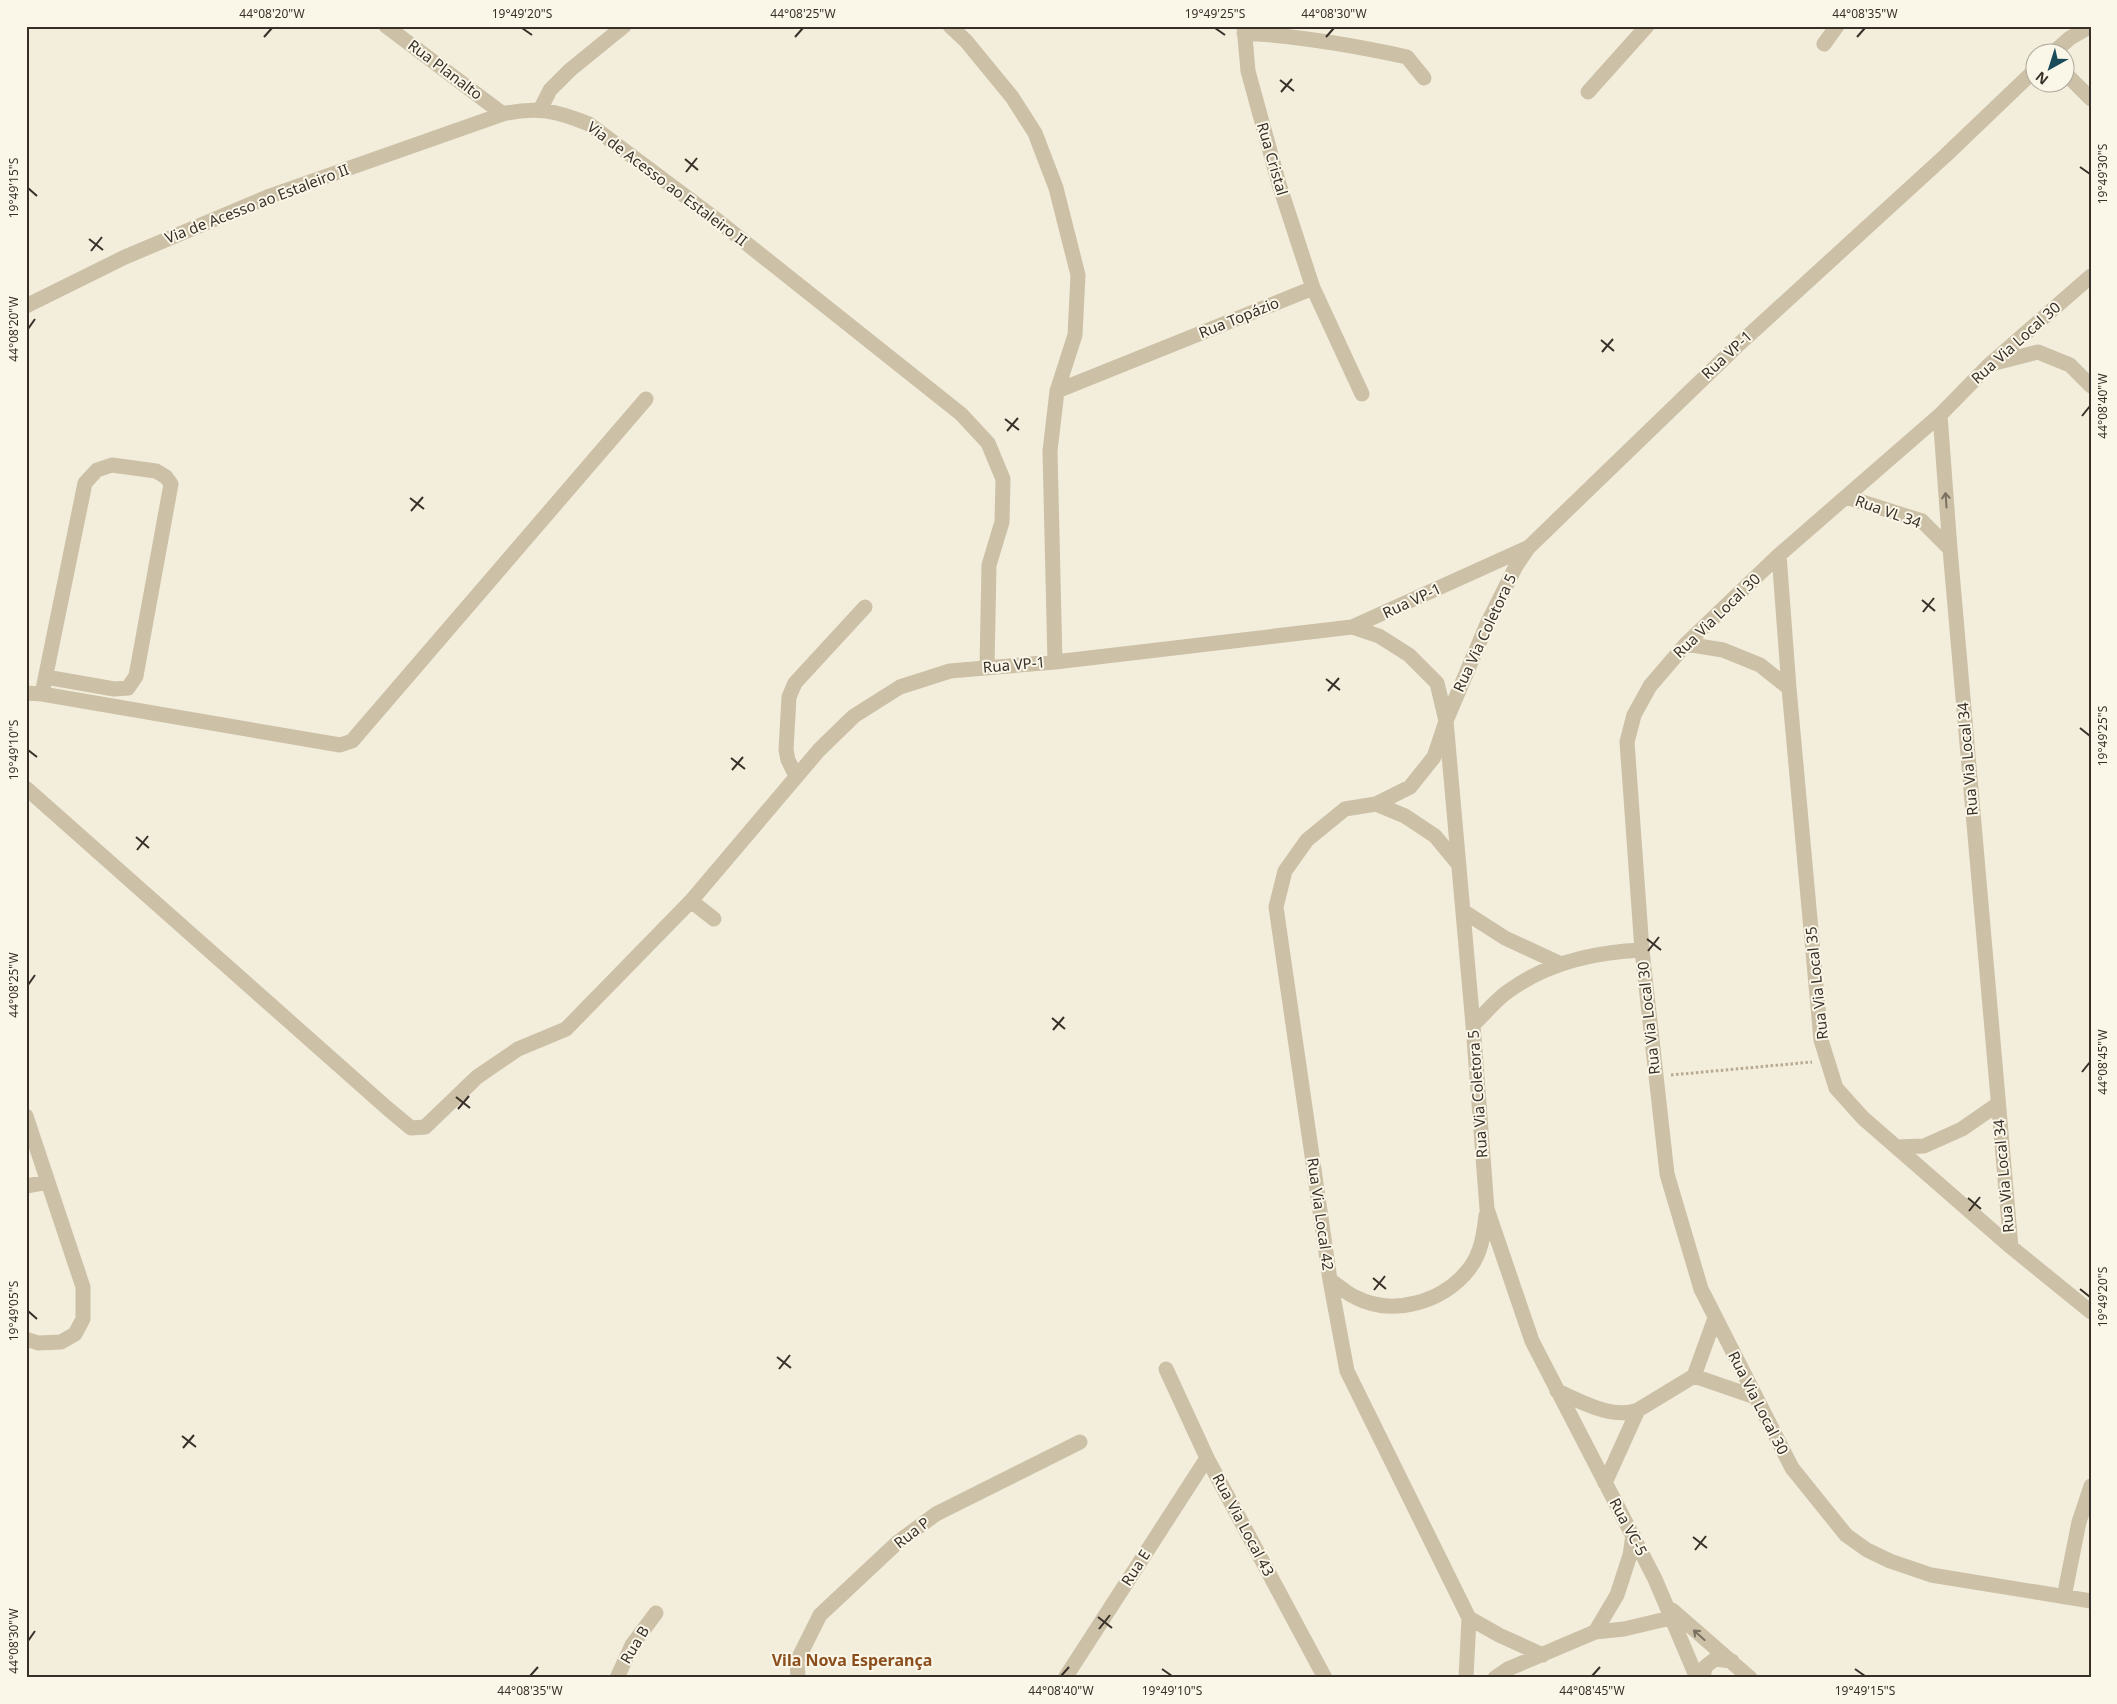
<svg xmlns="http://www.w3.org/2000/svg" width="2117" height="1704" font-family="'Noto Sans',sans-serif">
<style>
.lines{fill:none;stroke-linecap:round;stroke-linejoin:round}
.path{stroke:#b8aa91;stroke-width:3;stroke-dasharray:2.5 2.5;stroke-linecap:butt}
.minor{stroke:#ccc0a7;stroke-width:15}
.oneway{stroke:#7b7161}
.ticks{fill:none;stroke:#383028;stroke-width:2}
.labels{text-anchor:middle;stroke-width:4;stroke-linejoin:round;paint-order:stroke}
.street-label{font-size:15px;fill:#383028;stroke:#faf6e8}
.neighbourhood-label{font-size:16px;font-weight:bold;fill:#8b4f1d;stroke:#faf6e8}
.neatline{fill:none;stroke:#383028;stroke-width:2}
.ticks-label{font-size:12px;text-anchor:middle;fill:#383028}
</style>
<rect width="100%" height="100%" fill="#f3eddc"/>
<g class="lines">
<path class="path" d="M1671,1075l141,-13"/>
<path class="minor" d="M386,26l117,88
M950,26l16,15 46,56 23,36 21,55 22,87 -3,60 -18,56 -7,60 5,211
M1244,26l4,45 31,113 34,104 49,106
M1244,33c55,3 108,12 163,24l17,21
M1824,44l13,-18
M2054,52l16,-14 21,-12
M2064,72l27,27
M1588,92l59,-66
M540,110l10,-20 20,-20 54,-44
M2091,276l-103,90 -48,49 -161,140 -93,89 -36,42 -16,29 -7,27 15,208 25,224 34,115 91,179 54,67 21,15 23,11 41,14 160,26
M26,306l99,-49 145,-61 233,-82c33,-8 54,-3 86,10l128,96 244,194 27,29 15,36 -1,43 -13,43 -2,102
M1991,364l47,-12 32,13 21,21
M1057,391l256,-103
M1940,415l10,134 61,698
M1846,497l76,24 28,28
M1528,548l-12,18 -28,56 -42,99 27,304 14,184 45,132 123,238 42,99
M1779,555l10,133 32,352 15,48 27,30 148,129 80,65
M1352,627l27,9 30,19 28,28 9,38 -12,36 -24,30 -34,17 -31,5 -38,31 -22,31 -9,36 54,373 17,91 122,247 -3,60
M1686,644l37,6 37,15 29,23
M26,693l16,1 298,51 12,-4 294,-342
M42,694l43,-211 12,-13 15,-5 44,6 10,6 5,7 -35,192 -8,12 -14,1 -68,-12
M796,776l-8,-16 -2,-10 3,-53 6,-14 70,-76
M26,788l361,320 24,20 14,-1 52,-50 41,-28 48,-20 125,-128 128,-151 35,-34 46,-29 50,-16 105,-9 297,-35 177,-80 208,-201 208,-190 89,-85
M1376,804l29,12 30,20 24,29
M691,901l23,18
M1463,911l42,27 54,25
M1473,1025c12,-11 23,-26 37,-35 39,-28 85,-38 132,-40
M26,1116l57,171v32l-8,15 -14,8 -23,1 -12,-4
M1896,1147l28,-1 38,-17 36,-25
M26,1186l22,-4
M1330,1280c8,5 16,13 25,17 38,20 88,5 114,-28 12,-15 15,-35 17,-54
M1166,1369l41,89 118,220
M1694,1376l21,-58
M1557,1391c23,10 55,29 81,19
M1605,1483l33,-73 56,-34 61,21
M2064,1597l15,-75 12,-36
M1672,1610l78,68
M1469,1618l30,17 44,20
M1595,1632l22,-37 13,-40 3,-20
M617,1678l15,-33 24,-32
M798,1678l-1,-17 23,-46 78,-73 38,-28 144,-72
M1065,1678l142,-220
M1495,1678l13,-9 87,-37 29,-3 55,-13
M1703,1678l2,-11 10,-8 17,2"/>
</g>
<defs><path id="oneway-shaft" d="M-6 0H5M1.5-3L5.5 0L1.5 3" fill="none" stroke-width="1.6" stroke-linecap="round" stroke-linejoin="round" transform="scale(1.25)"/></defs>
<g class="oneway">
<use href="#oneway-shaft" transform="translate(1946 500) rotate(-94)"/>
<use href="#oneway-shaft" transform="translate(1699 1635) rotate(-138)"/>
</g>
<path class="ticks" d="M522,28l10,7M1215,28l10,7M264,37l8,-9M795,37l8,-9M1326,37l8,-9M1857,37l8,-9M1280,80l14,11M1281,92l11,-13M685,159l13,11M2080,167l10,7M686,172l11,-14M28,188l9,8M89,239l14,11M91,251l11,-14M28,329l7,-10M1601,340l13,11M1602,352l11,-13M2082,416l8,-10M1005,419l14,11M1007,431l11,-13M410,498l14,11M411,511l12,-14M1922,600l13,11M1923,612l11,-14M1326,679l14,11M1328,691l11,-13M2080,728l10,8M28,750l9,7M731,758l14,11M732,770l11,-13M136,837l13,11M137,850l11,-14M1647,939l14,11M1648,951l11,-14M28,985l7,-10M1052,1018l13,11M1053,1030l11,-13M2082,1072l8,-10M456,1097l14,11M458,1109l11,-13M1968,1198l13,11M1969,1211l11,-14M1373,1278l13,11M2080,1289l10,8M1374,1290l11,-14M28,1311l9,8M777,1357l14,11M779,1369l11,-14M182,1436l14,11M183,1448l11,-13M1693,1537l14,11M1695,1550l11,-14M1098,1617l14,11M1099,1629l11,-14M28,1641l7,-10M1162,1669l10,7M1855,1669l10,7M530,1676l8,-9M1061,1676l8,-9M1592,1676l8,-9"/>
<g class="labels">
<g class="street-label">
<text transform="translate(445 70) rotate(37)" y="5">Rua Planalto</text>
<text transform="translate(1272 159) rotate(74)" y="5">Rua Cristal</text>
<text transform="translate(667 184) rotate(37)" y="5">Via de Acesso ao Estaleiro II</text>
<text transform="translate(257 204) rotate(-21)" y="5">Via de Acesso ao Estaleiro II</text>
<text transform="translate(1239 318) rotate(-22)" y="5">Rua Topázio</text>
<text transform="translate(2016 343) rotate(-42)" y="5">Rua Via Local 30</text>
<text transform="translate(1727 355) rotate(-43)" y="5">Rua VP-1</text>
<text transform="translate(1888 512) rotate(20)" y="5">Rua VL 34</text>
<text transform="translate(1412 601) rotate(-25)" y="5">Rua VP-1</text>
<text transform="translate(1717 616) rotate(-44)" y="5">Rua Via Local 30</text>
<text transform="translate(1485 633) rotate(-65)" y="5">Rua Via Coletora 5</text>
<text transform="translate(1014 665) rotate(-5)" y="5">Rua VP-1</text>
<text transform="translate(1968 759) rotate(-95)" y="5">Rua Via Local 34</text>
<text transform="translate(1817 983) rotate(-96)" y="5">Rua Via Local 35</text>
<text transform="translate(1649 1018) rotate(-96)" y="5">Rua Via Local 30</text>
<text transform="translate(1478 1094) rotate(-94)" y="5">Rua Via Coletora 5</text>
<text transform="translate(2004 1176) rotate(-95)" y="5">Rua Via Local 34</text>
<text transform="translate(1320 1214) rotate(82)" y="5">Rua Via Local 42</text>
<text transform="translate(1758 1403) rotate(63)" y="5">Rua Via Local 30</text>
<text transform="translate(1243 1525) rotate(62)" y="5">Rua Via Local 43</text>
<text transform="translate(1628 1527) rotate(62)" y="5">Rua VC-5</text>
<text transform="translate(912 1533) rotate(-38)" y="5">Rua P</text>
<text transform="translate(1136 1568) rotate(-57)" y="5">Rua E</text>
<text transform="translate(635 1645) rotate(-59)" y="5">Rua B</text>
</g>
<g class="neighbourhood-label">
<text x="852" y="1666">Vila Nova Esperança</text>
</g>
</g>
<rect width="2117" height="1704" fill="none" stroke="#faf6e8" stroke-width="55"/>
<g transform="translate(2050 68) rotate(219)"><circle r="24" fill="#faf6e8" stroke="#aca79b"/>
<path d="M0-4L9 19L0 12L-9 19Z" fill="#1b4a5b"/>
<text y="-8" font-size="14" font-weight="bold" text-anchor="middle" fill="#383028">N</text>
</g>
<rect x="28" y="28" width="2062" height="1648" class="neatline"/>
<g class="ticks-label">
<text x="272" y="18">44°08'20"W</text>
<text x="522" y="18">19°49'20"S</text>
<text x="803" y="18">44°08'25"W</text>
<text x="1215" y="18">19°49'25"S</text>
<text x="1334" y="18">44°08'30"W</text>
<text x="1865" y="18">44°08'35"W</text>
<text transform="translate(2103 174) rotate(-90)" y="4">19°49'30"S</text>
<text transform="translate(14 188) rotate(-90)" y="4">19°49'15"S</text>
<text transform="translate(14 329) rotate(-90)" y="4">44°08'20"W</text>
<text transform="translate(2103 406) rotate(-90)" y="4">44°08'40"W</text>
<text transform="translate(2103 736) rotate(-90)" y="4">19°49'25"S</text>
<text transform="translate(14 750) rotate(-90)" y="4">19°49'10"S</text>
<text transform="translate(14 985) rotate(-90)" y="4">44°08'25"W</text>
<text transform="translate(2103 1062) rotate(-90)" y="4">44°08'45"W</text>
<text transform="translate(2103 1297) rotate(-90)" y="4">19°49'20"S</text>
<text transform="translate(14 1311) rotate(-90)" y="4">19°49'05"S</text>
<text transform="translate(14 1641) rotate(-90)" y="4">44°08'30"W</text>
<text x="530" y="1695">44°08'35"W</text>
<text x="1061" y="1695">44°08'40"W</text>
<text x="1172" y="1695">19°49'10"S</text>
<text x="1592" y="1695">44°08'45"W</text>
<text x="1865" y="1695">19°49'15"S</text>
</g>
</svg>
